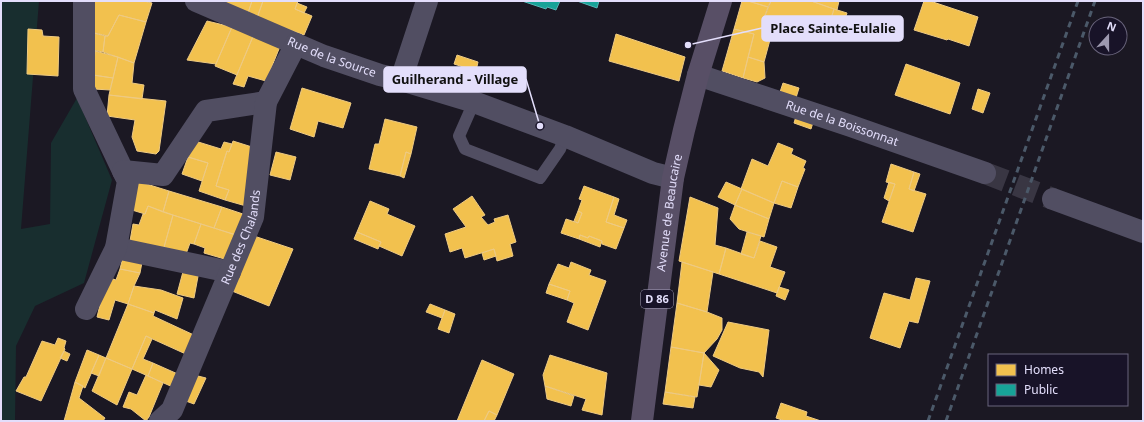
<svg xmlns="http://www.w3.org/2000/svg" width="1144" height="422" font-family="'Noto Sans',sans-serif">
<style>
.green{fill:#182e2f}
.homes{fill:#f2c14e;stroke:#eeca82}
.public{fill:#17a398;stroke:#54b5b6}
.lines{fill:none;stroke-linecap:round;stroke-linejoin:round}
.street-tunnel{stroke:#393643;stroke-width:22;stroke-dasharray:22 11;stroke-linecap:butt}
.lane{stroke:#514e62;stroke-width:12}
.street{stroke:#514e62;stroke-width:22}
.primary{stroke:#584f66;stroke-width:22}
.rail{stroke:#4b5969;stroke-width:3;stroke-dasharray:6 5;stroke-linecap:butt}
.labels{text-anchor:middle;stroke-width:4;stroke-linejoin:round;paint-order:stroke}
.shield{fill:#181328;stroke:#a6a1bc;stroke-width:1}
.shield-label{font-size:11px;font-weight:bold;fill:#e3defb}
.street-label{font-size:12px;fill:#e3defb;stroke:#181328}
.leader{fill:none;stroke:#e3defb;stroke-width:1.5}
.callout-dot{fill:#e3defb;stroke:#181328;stroke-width:1.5}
.callout{fill:#e3defb;stroke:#e3defb;stroke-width:1.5}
.callout-label{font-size:13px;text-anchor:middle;font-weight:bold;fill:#111}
</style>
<rect width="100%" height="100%" fill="#1b1823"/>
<path class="green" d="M1,1h38l-18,228 29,-5 1,-81 26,-45 35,82 -28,103 -49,23 -19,40 -1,75h-14z"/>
<path class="homes" d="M94,1h50l8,2 -6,19 -27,-7 -11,21 -18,-4z
M222,1h30l-5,15z
M252,1h11l-6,17 -10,-2z
M263,1h35l-3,8 17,7 -8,19 -47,-17z
M742,1h6l20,6 -5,14 11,4 -10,37 -16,-5 6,-23 -20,-5z
M748,1h23l-3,6z
M771,1h40l23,8 -10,30 -49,-16 -1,2 -11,-4z
M811,1h28l-2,9z
M924,1h6l48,16 -9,29 -21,-7 -1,1 -33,-10z
M297,3l10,4 -3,6 -9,-4z
M834,9l13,4 -5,16 -13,-3z
M119,15l27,7 -12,41 -31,-11 2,-16h3z
M207,21l25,6 -16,37 -29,-4z
M232,27l22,7 -17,41 -22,-9z
M28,29l14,1 1,6 16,1 -1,39 -31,-2z
M734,29l20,5 -11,44 -21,-7z
M90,32l15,4 -2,16 -16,-3z
M254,34l27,10 -15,37 -18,-5 -4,11 -11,-3z
M616,34l69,23 -6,24 -70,-20z
M95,51l23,6 -5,21 -20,-3z
M457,55l21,7 -2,9 -22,-7z
M118,57l16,6 -2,20 12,2 -2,14 -33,-4z
M748,57l16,5 1,16 -8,4 -14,-4z
M906,64l54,19 -10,31 -55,-19z
M93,75l20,3 -3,12 -16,-1z
M783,83l16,5 -4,13 -16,-6z
M302,88l49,15 -8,25 -25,-7 -4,16 -24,-8z
M978,89l12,4 -7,20 -11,-4z
M109,95l57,6 -7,50 -3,3 -19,-3 -5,-14 3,-17 -28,-4z
M797,113l17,6 -3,10 -17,-6z
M385,119l32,8 -6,27 -5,-2 -6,24 -31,-7 6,-25h4z
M195,141l26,8 3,-7 8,2 -3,8 -2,-1 -11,35 13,4 -4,10 -26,-9 9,-28 -20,-6z
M233,141l19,6 -6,59 -21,-6 4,-10 -13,-4 11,-35 2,1z
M778,143l15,6 -2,5 15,7 -3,7 2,1 -7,18 -16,-6 -8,22 -33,-14 11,-30 16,7z
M276,152l20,5 -6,23 -20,-5z
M406,152l5,2 -7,24 -4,-2z
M188,157l20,6 -6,18 -20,-7z
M891,164l23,8 -5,17 17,5 -13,38 -31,-10 13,-38 -9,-2z
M914,172l6,2 -6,17 -5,-2z
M137,181l32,10 -6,21 -15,-6 -3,8 -13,-4z
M782,181l16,6 -7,21 -17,-5z
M726,182l16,7 -7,16 -17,-8z
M889,182l6,2 -6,17 -5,-3z
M584,186l30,11 -8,25 18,6 -8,21 -14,-5v-3l-13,-5 -1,2 -8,-3 -1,4 -18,-6 5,-14 12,4 4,-10 -4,-2 4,-11 -3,-1z
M742,189l32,14 -5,16 -34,-14z
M169,191l53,16 -8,21 -51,-16z
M472,196l13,19 -4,2 7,8 7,-3 -1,-3 14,-4 8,27 -6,2 3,12 -16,5 -3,-12 -29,9 -3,-10 -12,4 -5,-18 21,-7 -13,-18z
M614,197l5,2 -5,16 13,5 -3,8 -18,-6z
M690,197l28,11 -3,37 11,3 -7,26 -40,-13z
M370,201l19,8 -2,5 28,12 -13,30 -23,-10 2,-4 -24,-10z
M735,205l34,14 -5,18 -25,-8 -9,-10z
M148,206l25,9 -10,36 -33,-10 3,-17 6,1 4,-11h2z
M222,207l21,7 -7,21 -22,-7z
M578,211l4,2 -4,10 -4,-2z
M173,215l28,9 -7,20 -4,-1 -4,11 -22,-7z
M201,224l35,11 -8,25 -24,-7 1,-5 -11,-4z
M357,232l24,10 -3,7 -24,-10z
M747,232l14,4 -7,22 -13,-4z
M580,235l8,3 1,-2 13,5 -2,6 -21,-8z
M254,236l39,13 -24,57 -37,-15z
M760,241l17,6 -7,20 15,5 -8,21 -58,-19 7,-26 28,10z
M494,249l2,7 -12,4 -2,-7z
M124,253l19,4 -3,16 -20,-4z
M571,262l20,8 -2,5 17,6 -18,49 -21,-8 7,-19 -7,-3 3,-9 -21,-7 9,-20 11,4z
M682,262l31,10 -6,40 -30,-9z
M184,268l15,3 -5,27 -17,-4z
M120,269l20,4 -6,13 -6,18 -13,-4 -6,20 -12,-3 10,-40 9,3z
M916,278l14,3 -12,42 -9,-2 -9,27 -30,-10 14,-45 26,7z
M549,284l21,7 -3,9 -21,-7z
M134,286l27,4 22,8 -6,21 -22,-9 -1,3 -26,-9z
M779,287l10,3 -4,10 -9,-4z
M677,303l30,9 15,6v12l-5,9 -13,14 -33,-6z
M128,304l26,9 -1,3 43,20 -8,19 -42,-19 -14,33 -26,-11z
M430,304l15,6 -3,8 -16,-6z
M445,310l10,4 -6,19 -11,-4z
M728,322l41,8 -6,47 -4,-5 -19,-4 -27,-12z
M146,336l6,3 -9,20 10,4 -5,13 -16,-7z
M58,338l8,3 -2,7 1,1 -24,52 -25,-10 8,-14h2l16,-36 13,4z
M671,347l33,6 -7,44 -32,-5z
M87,350l12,5 -14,33 -10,-6z
M64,351l6,3 -3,7 -7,-3z
M704,353l15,17 -8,17 -12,-2z
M99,355l7,3 -7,18 -8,-3z
M550,355l57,18 -5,42 -20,-5 4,-11 -41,-13 -2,-11z
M106,358l26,11 -15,36 -25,-14z
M482,360l32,14 -17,41 -8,-4 -5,10h-27z
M153,363l27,12 -5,13 -27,-12z
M146,375l17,8 -14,34 -3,4 -15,-12 -8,-2 6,-15 8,3z
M194,375l12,3 -12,26 -11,-4z
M75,382l8,4 -4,12 26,20 -2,3h-39z
M545,386l29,10 -3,10 -24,-7z
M665,392l30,5 -2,11 -30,-4z
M781,403l26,9 -1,4 15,5h-36l-9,-3z
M489,411l8,4 -3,6h-10z"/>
<path class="public" d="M522,1h38l-4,9 -9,-3 -1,2z
M577,1h22l-2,7z"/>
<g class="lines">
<path class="street-tunnel" d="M985,173l68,26"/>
<path class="lane" d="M474,102l-15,34 6,13 75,29 20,-29 5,-13"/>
<g class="street">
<path d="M84,1v88l39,82"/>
<path id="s1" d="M196,1l128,55 56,19 21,5 73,22 91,34 88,37 20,5"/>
<path id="s2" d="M698,75l153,51 134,47"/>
<path d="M401,80l26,-79"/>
<path d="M1053,199l90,33"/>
<path d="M116,248l114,24"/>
<path d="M86,309l30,-61 12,-67 -5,-10 40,4 43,-64 60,-9"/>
<path id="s3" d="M160,421l12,-11 81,-193 13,-115 30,-58"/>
</g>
<path class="primary" id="s4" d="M642,421l31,-243 11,-48 14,-55 23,-74"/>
<path class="rail" d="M928,421l150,-420
M946,421l149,-420"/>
</g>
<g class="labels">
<rect class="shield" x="641" y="290" width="32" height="18" rx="3"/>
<g class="shield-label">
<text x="657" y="303">D 86</text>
</g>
<g class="street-label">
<text dy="4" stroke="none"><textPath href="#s1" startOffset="147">Rue de la Source</textPath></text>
<text dy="4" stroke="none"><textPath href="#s2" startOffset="152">Rue de la Boissonnat</textPath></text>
<text dy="4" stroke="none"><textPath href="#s4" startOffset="210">Avenue de Beaucaire</textPath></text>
<text dy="4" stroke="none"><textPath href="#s3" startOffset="203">Rue des Chalands</textPath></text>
</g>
</g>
<path class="leader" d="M688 45L762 28M540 126L526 79"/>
<g class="callout-dot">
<circle cx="688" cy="45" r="4"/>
<circle cx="540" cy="126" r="4"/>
</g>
<g class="callout">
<rect x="762" y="16" width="141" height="25" rx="4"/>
<rect x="384" y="67" width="142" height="25" rx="4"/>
</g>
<g class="callout-label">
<text x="833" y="33">Place Sainte-Eulalie</text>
<text x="455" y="84">Guilherand - Village</text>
</g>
<rect width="1144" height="422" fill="none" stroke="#e3defb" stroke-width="4"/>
<rect x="988" y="354" width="140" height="52" fill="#181328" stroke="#69647c"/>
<rect x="996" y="364" width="20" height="12" fill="#f2c14e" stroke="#69647c"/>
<text x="1024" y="374" font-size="12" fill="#e3defb">Homes</text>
<rect x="996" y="384" width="20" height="12" fill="#17a398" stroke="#69647c"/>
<text x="1024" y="394" font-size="12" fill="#e3defb">Public</text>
<g transform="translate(1108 36) rotate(21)"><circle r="19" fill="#181328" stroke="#69647c"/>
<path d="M0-3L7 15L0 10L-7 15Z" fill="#9d99af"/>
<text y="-6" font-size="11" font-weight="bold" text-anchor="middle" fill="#e3defb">N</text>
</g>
</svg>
